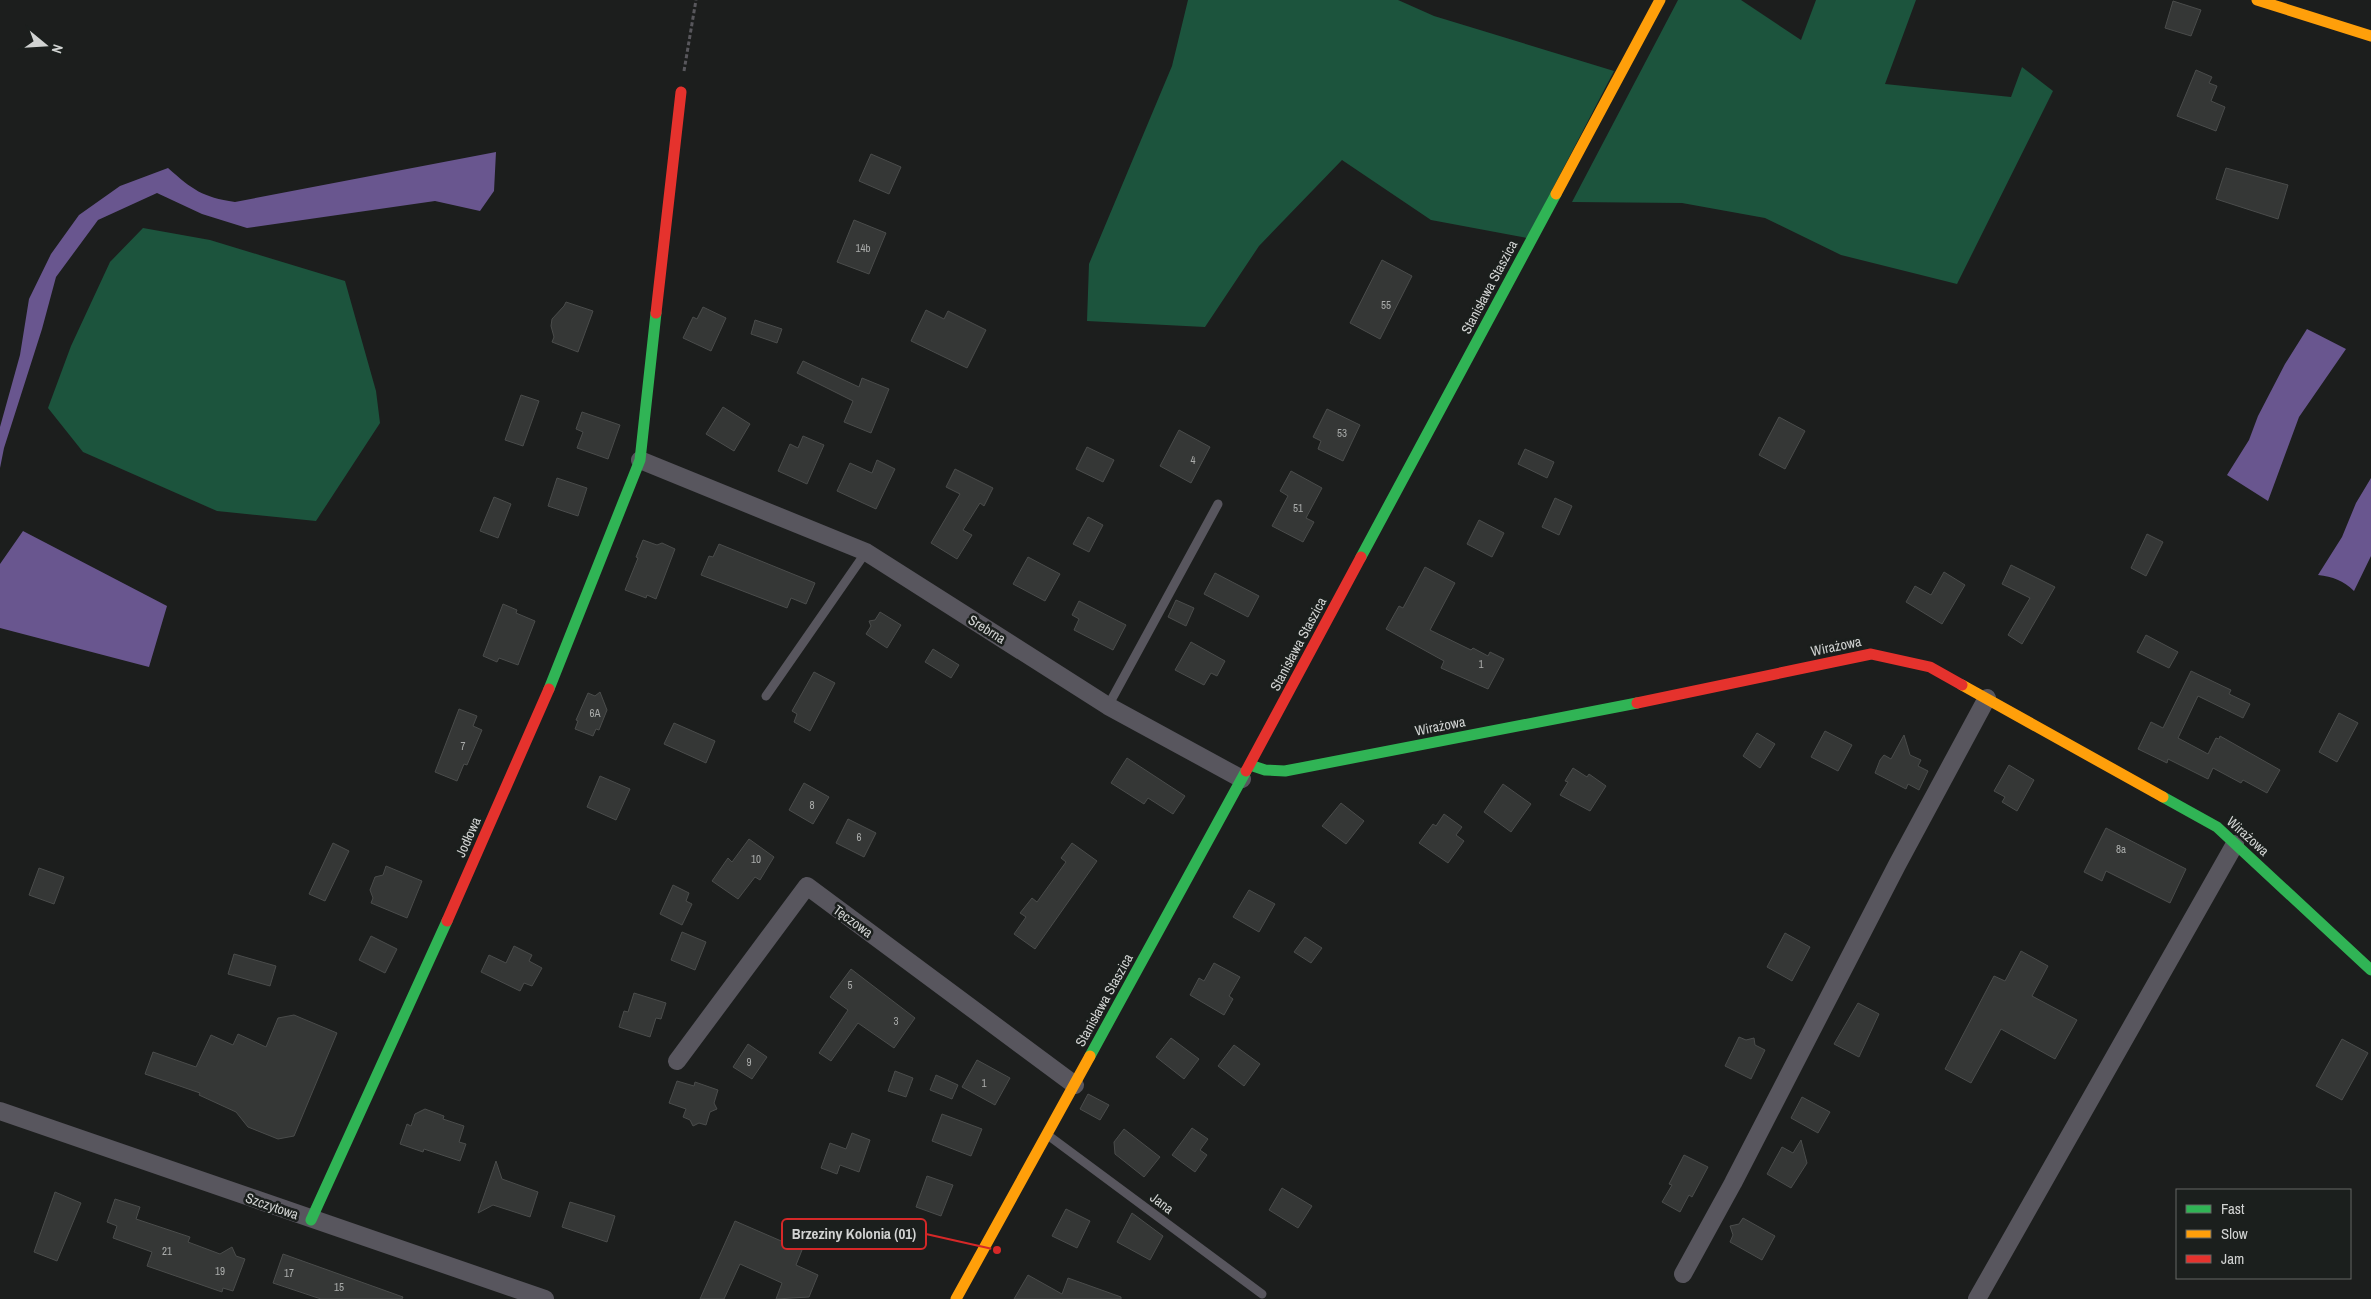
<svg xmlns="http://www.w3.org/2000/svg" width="2371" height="1299" viewBox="0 0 2371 1299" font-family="'Archivo Narrow',sans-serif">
<rect width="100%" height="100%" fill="#1c1e1d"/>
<path fill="#1c543d" d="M1188 0H1398L1434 16 1614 71 1527 238 1431 220 1342 160 1259 246 1205 327 1087 321 1089 264 1172 66Z
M1678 0H1741L1801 40 1816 0H1916L1885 84 2011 97 2022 67 2053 91 1957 284 1841 255 1765 218 1682 203 1572 202Z
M143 228 210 240 345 281 376 391 380 423 316 521 217 511 83 452 48 408 71 346 110 262Z"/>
<path fill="#69568f" d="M496 152 494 191 480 211 435 201 247 228 202 214 157 193 98 220 56 277 42 329 4 448 0 468V427L20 355 29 299 51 254 79 215 120 186 168 168C193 190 202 197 235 202Z
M2307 329 2346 349 2299 417 2268 501 2227 475 2249 440 2258 416 2285 364Z
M2371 478V556L2354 591C2343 580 2333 577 2318 575L2342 537 2356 503Z
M23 531 167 606 149 667 0 628V564Z"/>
<path fill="#353736" stroke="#4a4c4b" d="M2173 1 2201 10 2191 36 2165 28Z
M2196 70 2212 77 2209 83 2217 86 2211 101 2225 107 2216 131 2177 116Z
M871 154 901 167 889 194 859 181Z
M2226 168 2288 185 2278 219 2216 199Z
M854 220 886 233 869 274 837 262Z
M1382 260 1412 276 1380 339 1350 323Z
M566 302 593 311 578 352 552 342 554 337 551 326 552 319 564 306Z
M703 307 726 318 711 351 683 338 693 317 697 319Z
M926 310 944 319 948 311 986 330 967 368 911 341Z
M755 320 782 329 777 343 751 334Z
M803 361 859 387 862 378 889 389 871 433 844 422 853 401 797 373Z
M521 395 539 401 523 446 505 440Z
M723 407 750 424 734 451 706 434Z
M1327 409 1360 425 1343 461 1318 449 1321 441 1313 437Z
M582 412 620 425 608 459 577 448 583 432 576 429Z
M1779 417 1805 431 1785 469 1759 455Z
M1179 430 1210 447 1191 483 1160 466Z
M803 436 824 445 807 484 778 471 790 444 798 448Z
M1087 447 1114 460 1103 482 1076 469Z
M1525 449 1554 462 1547 478 1518 464Z
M877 460 895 469 876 509 837 491 850 463 872 473Z
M955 469 993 488 984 506 980 503 963 530 972 535 957 559 931 543 960 494 946 487Z
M1291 471 1322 488 1306 518 1314 522 1303 542 1272 526 1288 496 1280 491Z
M557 478 587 488 578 516 548 506Z
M494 497 511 504 498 538 480 531Z
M1555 498 1572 506 1559 535 1542 527Z
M1088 517 1103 525 1089 552 1073 544Z
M1479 520 1504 533 1492 557 1467 544Z
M2147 534 2163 542 2146 576 2131 568Z
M643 540 657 545 662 543 675 549 656 599 647 595 646 598 625 590 638 558 636 557Z
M719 544 815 583 806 604 791 598 787 608 701 575 709 556 713 557Z
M1028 557 1060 574 1045 601 1013 584Z
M2011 565 2055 587 2022 644 2008 635 2030 598 2002 584Z
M1425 567 1455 583 1430 630 1471 650 1473 648 1488 656 1490 652 1504 659 1488 689 1441 668 1444 661 1386 629 1399 606 1403 608Z
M1944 572 1965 585 1942 624 1906 602 1915 586 1931 595Z
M1215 573 1259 596 1248 617 1204 594Z
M1176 600 1194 608 1186 626 1168 617Z
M1079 601 1126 625 1113 650 1074 630 1079 619 1072 615Z
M503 604 517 610 516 613 535 621 518 665 499 658 497 662 483 656Z
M880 612 901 625 887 648 866 634 871 626 869 621 875 620Z
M2146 635 2178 652 2169 668 2137 652Z
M1191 642 1225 661 1217 676 1211 673 1204 685 1175 670Z
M933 649 959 665 951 678 925 662Z
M2191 671 2231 690 2229 694 2250 704 2243 718 2198 696 2178 738 2208 754 2216 738 2219 739 2220 736 2280 770 2267 793 2243 780 2241 783 2213 768 2208 779 2168 759 2167 763 2138 749 2151 722 2163 728Z
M814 672 835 683 810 731 794 722 797 714 792 711Z
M600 692 607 710 599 730 596 729 593 736 575 729 578 721 576 720 588 693 595 696Z
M459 709 477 716 473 726 482 730 467 765 464 764 457 781 435 772Z
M2339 713 2358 723 2337 762 2319 752Z
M674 723 715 741 706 763 664 744Z
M1825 731 1852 745 1838 771 1811 757Z
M1757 733 1775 744 1760 768 1743 756Z
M1904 735 1910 755 1921 760 1918 766 1928 771 1919 790 1908 784 1906 789 1875 773 1880 760 1884 755 1891 759Z
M1127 758 1185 796 1173 814 1148 798 1144 804 1111 783Z
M2009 765 2034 780 2017 811 2002 802 2005 797 1994 791Z
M1573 768 1587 777 1589 774 1606 786 1590 811 1560 795 1568 782 1565 781Z
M600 776 630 789 616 820 587 807Z
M804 783 829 797 813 824 789 810Z
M1503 784 1531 804 1511 832 1484 812Z
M1341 803 1364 821 1346 844 1322 826Z
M1444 814 1462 827 1456 835 1464 841 1448 863 1419 843 1433 824 1436 826Z
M848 819 876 833 864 857 836 843Z
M2106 828 2186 869 2170 903 2106 871 2102 881 2084 872Z
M749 839 774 857 760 880 755 877 738 899 712 881 728 858 732 862Z
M333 843 349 851 325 901 309 894Z
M1072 843 1097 861 1035 949 1014 934 1026 917 1020 913 1032 898 1037 902 1066 862 1061 858Z
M386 866 422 881 407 918 371 903 373 898 370 890 375 877 383 875Z
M39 868 64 877 54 904 29 895Z
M673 885 689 893 686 901 692 904 682 925 660 914Z
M1249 890 1275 904 1259 932 1233 917Z
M682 932 706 942 695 970 671 960Z
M1785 933 1810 947 1792 981 1767 967Z
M371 936 397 949 385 973 359 960Z
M1305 937 1322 948 1311 963 1294 952Z
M514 946 532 955 529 961 542 968 532 986 524 983 520 991 481 972 489 955 506 963Z
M2021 951 2048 966 2032 996 2077 1020 2055 1059 2001 1029 1971 1083 1945 1069 1994 976 2005 981Z
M234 954 276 966 270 986 228 974Z
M1214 963 1240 977 1229 996 1233 999 1224 1015 1190 995 1199 978 1204 981Z
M851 969 915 1018 894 1048 858 1023 831 1061 819 1053 848 1010 830 997Z
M634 993 666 1003 661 1019 656 1018 650 1037 619 1027 624 1011 628 1012Z
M1858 1003 1879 1014 1859 1057 1834 1044Z
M294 1015 337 1033 294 1136 278 1139 248 1127 236 1112 199 1095 200 1093 145 1074 153 1052 196 1067 211 1035 233 1045 238 1034 266 1047 278 1018Z
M1739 1037 1746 1040 1754 1038 1755 1045 1765 1050 1751 1079 1725 1066Z
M1171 1038 1199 1059 1184 1079 1156 1057Z
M2342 1039 2368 1053 2342 1100 2316 1086Z
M748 1044 767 1057 752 1079 733 1067Z
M1234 1045 1260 1064 1244 1086 1218 1066Z
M977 1060 1010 1078 995 1105 962 1087Z
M895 1071 913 1078 906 1097 888 1091Z
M936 1075 958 1085 952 1099 930 1090Z
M677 1081 694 1086 695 1082 718 1090 714 1103 717 1109 710 1112 706 1125 699 1123 693 1126 690 1120 683 1117 686 1109 669 1103Z
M1088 1094 1109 1105 1100 1120 1080 1109Z
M1802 1097 1830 1112 1818 1133 1791 1118Z
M425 1109 444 1116 443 1119 464 1126 459 1142 466 1144 460 1161 424 1149 423 1152 400 1144 407 1124 411 1126 415 1114Z
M942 1114 982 1129 971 1156 932 1141Z
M1192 1128 1208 1139 1200 1150 1207 1155 1195 1172 1172 1155Z
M1124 1129 1160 1157 1144 1177 1115 1154 1114 1142Z
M852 1133 870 1140 859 1172 840 1165 837 1174 821 1168 830 1143 846 1149Z
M1801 1140 1807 1163 1791 1188 1767 1174 1782 1147 1793 1153Z
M1684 1155 1708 1167 1692 1197 1689 1195 1680 1212 1662 1202 1672 1185 1669 1184Z
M496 1161 502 1179 538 1192 530 1217 493 1205 478 1213Z
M927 1176 953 1185 941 1216 916 1207Z
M1282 1188 1312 1206 1298 1228 1269 1210Z
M55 1192 81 1203 57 1261 34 1252Z
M115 1199 140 1207 136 1219 190 1237 188 1242 220 1254 232 1247 236 1256 245 1259 233 1291 223 1288 222 1292 147 1266 152 1252 113 1238 117 1226 107 1222Z
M570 1202 615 1216 607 1242 562 1227Z
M1066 1209 1090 1221 1077 1248 1052 1236Z
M1132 1213 1163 1236 1150 1260 1117 1242Z
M1743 1218 1775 1236 1762 1260 1730 1242 1733 1235 1730 1226 1739 1224Z
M735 1221 802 1250 796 1265 818 1275 809 1297 776 1299 782 1283 740 1264 724 1299H700Z
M283 1254 403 1297 402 1299H321L273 1283Z
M1028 1275 1062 1294 1068 1278 1121 1297V1299H1014Z"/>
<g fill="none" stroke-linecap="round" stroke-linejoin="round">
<path stroke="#58575c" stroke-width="3" stroke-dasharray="4 2.5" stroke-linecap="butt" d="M684 71 696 0"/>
<path stroke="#58565e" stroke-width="9" d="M766 696 866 552
M1108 706 1218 504
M1049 1136 1262 1294"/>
<path stroke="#58565e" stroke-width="18" d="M640 460 866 552 1108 706 1242 779
M677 1061 807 886 1075 1085
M0 1111 545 1299
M1683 1274 1733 1183 1897 865 1987 698
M1977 1299 2235 844"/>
<path stroke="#30b455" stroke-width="11" d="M1361 557 1556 194
M549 689 640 460 656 313
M1250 765 1265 770 1285 771 1637 703
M2163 797 2217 827 2371 970
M1090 1056 1246 771
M311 1220 447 921"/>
<path stroke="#ff9f0a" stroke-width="11" d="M2257 0 2371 36
M1556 194 1660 0
M1962 685 2163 797
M956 1299 1090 1056"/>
<path stroke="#e5322d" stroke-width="11" d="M656 313 681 92
M1637 703 1871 654 1930 667 1962 685
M1246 771 1361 557
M447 921 549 689"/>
</g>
<g text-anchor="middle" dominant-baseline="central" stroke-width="5" stroke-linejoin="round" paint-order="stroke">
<g font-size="11" fill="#aaacab">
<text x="863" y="248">14b</text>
<text x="1386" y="305">55</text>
<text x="1342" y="433">53</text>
<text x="1193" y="460">4</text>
<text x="1298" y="508">51</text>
<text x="1481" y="664">1</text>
<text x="595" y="713">6A</text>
<text x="463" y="746">7</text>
<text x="812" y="805">8</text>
<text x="859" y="837">6</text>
<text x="2121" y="849">8a</text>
<text x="756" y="859">10</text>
<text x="850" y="985">5</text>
<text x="896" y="1021">3</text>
<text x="749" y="1062">9</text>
<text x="984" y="1083">1</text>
<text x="167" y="1251">21</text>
<text x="220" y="1271">19</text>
<text x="289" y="1273">17</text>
<text x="339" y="1287">15</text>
</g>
<g font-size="14" fill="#d1d3d2" stroke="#1b1f1d">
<text transform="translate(1489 287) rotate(-62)">Stanisława Staszica</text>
<text transform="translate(987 629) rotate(32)">Srebrna</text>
<text transform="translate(1298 644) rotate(-62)">Stanisława Staszica</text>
<text transform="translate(1836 646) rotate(-12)">Wirażowa</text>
<text transform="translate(1440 726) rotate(-11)">Wirażowa</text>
<text transform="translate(2248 836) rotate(42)">Wirażowa</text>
<text transform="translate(468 837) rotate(-66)">Jodłowa</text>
<text transform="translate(853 921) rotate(36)">Tęczowa</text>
<text transform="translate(1104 1000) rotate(-61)">Stanisława Staszica</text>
<text transform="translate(1162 1203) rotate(37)">Jana</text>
<text transform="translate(272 1206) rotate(19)">Szczytowa</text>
</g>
</g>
<path fill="none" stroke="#d62828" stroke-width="2" d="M997 1250L926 1234"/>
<circle fill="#d62828" stroke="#1b1f1d" stroke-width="2" cx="997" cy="1250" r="5"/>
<rect fill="#1b1f1d" stroke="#d62828" stroke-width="2" x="782" y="1219" width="144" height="30" rx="5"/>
<g font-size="15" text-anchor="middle" font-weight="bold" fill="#d1d3d2">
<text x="854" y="1239">Brzeziny Kolonia (01)</text>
</g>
<rect x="2176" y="1189" width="175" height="90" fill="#1b1f1d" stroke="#646765"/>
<rect x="2186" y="1205" width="25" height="8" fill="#30b455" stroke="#646765"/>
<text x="2221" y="1214" font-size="15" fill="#d1d3d2">Fast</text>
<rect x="2186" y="1230" width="25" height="8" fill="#ff9f0a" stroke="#646765"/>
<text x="2221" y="1239" font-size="15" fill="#d1d3d2">Slow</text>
<rect x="2186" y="1255" width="25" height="8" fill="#e5322d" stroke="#646765"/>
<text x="2221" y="1264" font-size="15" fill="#d1d3d2">Jam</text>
<g transform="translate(45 45) rotate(108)" stroke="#1b1f1d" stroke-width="4" paint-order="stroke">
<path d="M0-4L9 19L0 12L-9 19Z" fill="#d1d3d2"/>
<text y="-8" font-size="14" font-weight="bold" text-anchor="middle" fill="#d1d3d2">N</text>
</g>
</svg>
